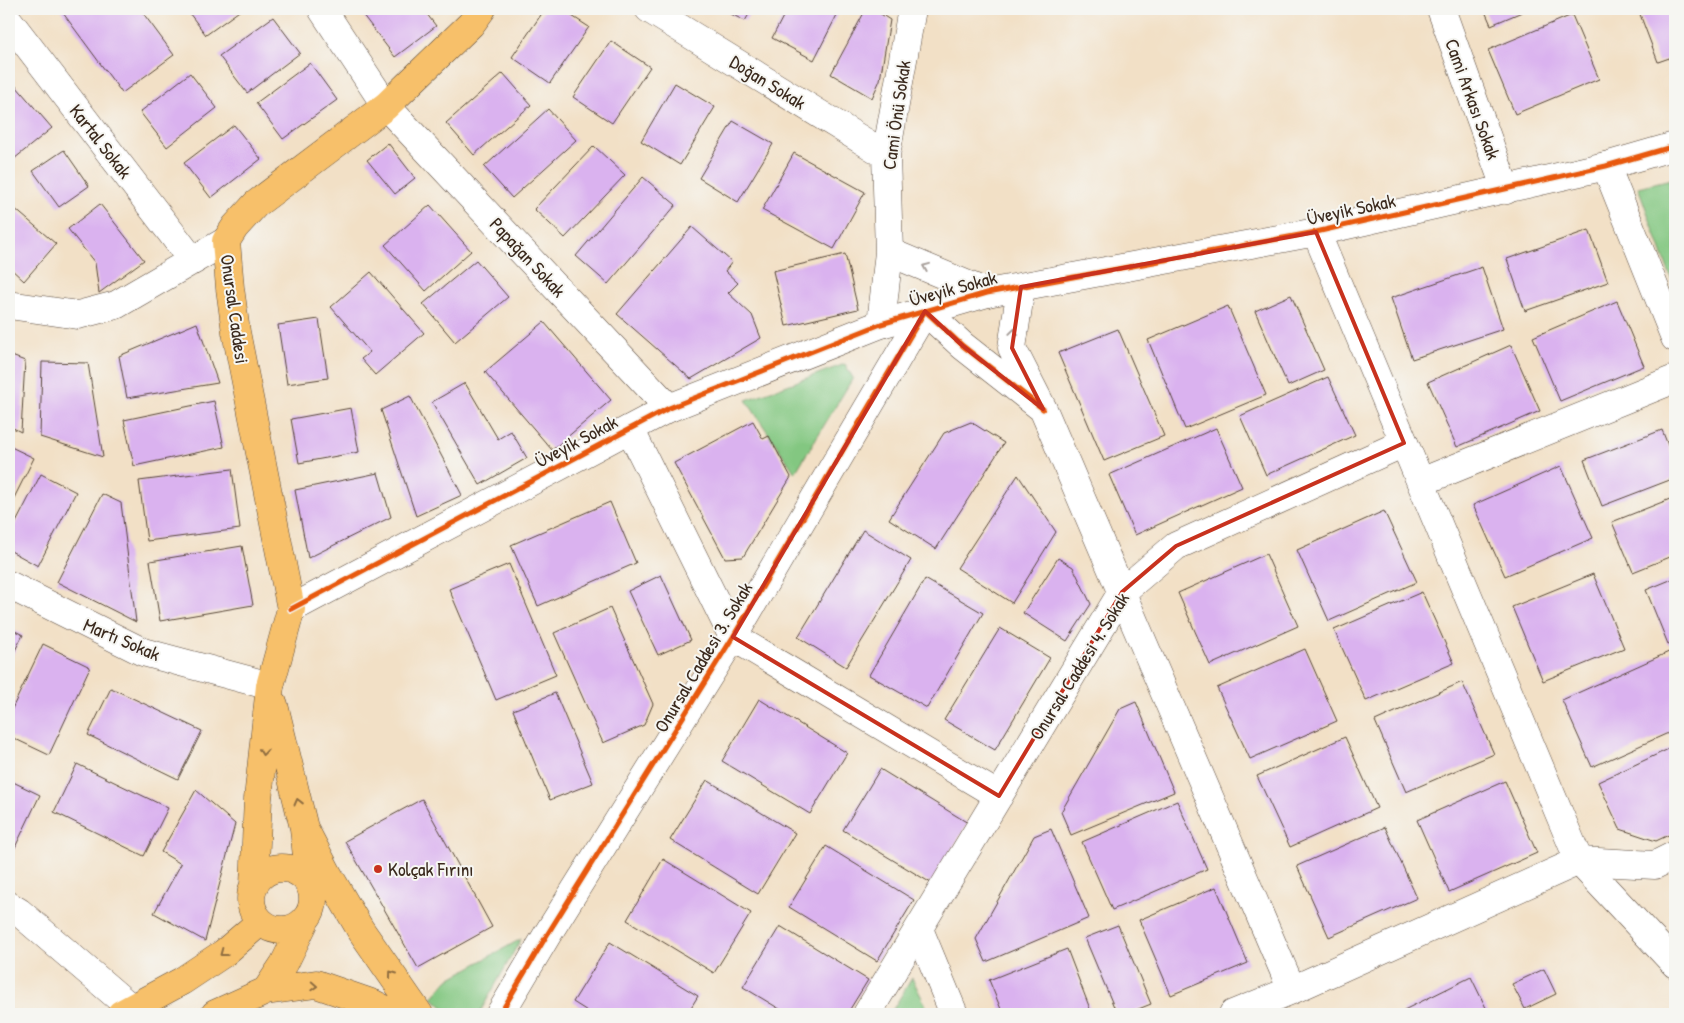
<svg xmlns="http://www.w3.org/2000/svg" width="1684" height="1023" viewBox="0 0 1684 1023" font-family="'Patrick Hand',sans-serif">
<rect width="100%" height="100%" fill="#f6f6f2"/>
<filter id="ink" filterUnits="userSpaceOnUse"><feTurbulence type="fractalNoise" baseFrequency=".02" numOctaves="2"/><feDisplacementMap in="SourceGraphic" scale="10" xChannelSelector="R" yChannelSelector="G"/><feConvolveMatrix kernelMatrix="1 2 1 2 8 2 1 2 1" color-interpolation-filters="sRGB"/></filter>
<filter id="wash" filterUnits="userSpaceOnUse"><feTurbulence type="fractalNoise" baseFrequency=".0096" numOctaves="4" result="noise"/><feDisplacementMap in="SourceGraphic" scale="20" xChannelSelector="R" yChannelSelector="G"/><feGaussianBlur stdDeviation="1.12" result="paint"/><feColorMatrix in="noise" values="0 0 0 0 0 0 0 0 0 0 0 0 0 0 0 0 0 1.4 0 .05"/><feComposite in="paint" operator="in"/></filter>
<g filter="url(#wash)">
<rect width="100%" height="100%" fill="#f2e0c6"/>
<path fill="#83c781" stroke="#5f7850" d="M1675 178V289L1638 187Z
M845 364 853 378 795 473 746 400Z
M521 939 479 1014H452L432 998 447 980Z
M912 978 930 1014H890Z"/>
<g id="blocks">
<path fill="#dab2ef" d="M60 9H140L174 55 122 93Z
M186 9H242L206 35Z
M370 9H423L436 26 395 57 362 14Z
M545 9H561L589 27 550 83 512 57Z
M721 9H752L745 21Z
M787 9H840L814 60 772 38Z
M866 9H873L890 20 880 80 872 98 831 74Z
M1484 9H1529L1491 25Z
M1638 9H1675V56L1658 62Z
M1572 15 1599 79 1515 114 1488 50Z
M273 17 300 53 247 93 219 56Z
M611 41 650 67 612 123 573 97Z
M310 63 337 100 283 139 256 103Z
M190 73 217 108 167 147 140 112Z
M503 73 531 105 474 155 446 123Z
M675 83 715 107 680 165 641 141Z
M16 86 52 128 14 159 9 153V92Z
M548 109 576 140 512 198 484 167Z
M733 121 773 144 738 202 699 178Z
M234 125 261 159 211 198 184 163Z
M388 143 415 178 395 194 367 160Z
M594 146 625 175 565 238 534 209Z
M64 150 89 186 59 207 33 171Z
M794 153 865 192 834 249 762 210Z
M643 177 676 205 608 284 576 256Z
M100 204 144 260 99 293 95 263 68 229Z
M430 205 471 251 426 291 385 245Z
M14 208 56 244 24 281 9 267V214Z
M692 227 732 262 725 271 738 283 728 293 752 315 761 338 691 379 617 314Z
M1589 230 1608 282 1525 311 1507 259Z
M845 254 858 309 786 326 773 271Z
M476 260 508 297 455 342 423 304Z
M1482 267 1503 329 1412 359 1391 298Z
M371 272 424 333 375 375 361 359 370 352 331 307Z
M1291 295 1324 370 1288 386 1255 311Z
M1617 301 1644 366 1560 401 1533 337Z
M1228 306 1266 395 1185 429 1148 340Z
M319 319 328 378 287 384 278 325Z
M544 322 611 400 552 450 485 372Z
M197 323 218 383 127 398 119 356Z
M1118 329 1164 436 1104 461 1058 353Z
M1511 345 1540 411 1457 447 1428 382Z
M9 355 25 361 21 432 9 426Z
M42 362 88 363 103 457 40 437Z
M1328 377 1355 435 1266 475 1240 416Z
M465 383 498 439 511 431 527 458 480 485 432 402Z
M410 396 462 495 416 516 381 410Z
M214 401 224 447 134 466 124 420Z
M351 408 359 452 299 463 291 419Z
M753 421 763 439 769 436 791 477 743 557 725 558 674 463Z
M971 422 1004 443 936 549 889 519 944 433Z
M1216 428 1242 487 1135 535 1109 475Z
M1662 430 1675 463V478L1602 506 1584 460Z
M9 446 34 458 9 508Z
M1561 466 1593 538 1505 576 1473 505Z
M232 469 240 529 147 541 139 481Z
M378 473 391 517 308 558 295 490Z
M41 474 76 492 38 566 9 550V536Z
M1018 475 1056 532 1012 603 957 568Z
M102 494 121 503 136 622 57 582Z
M1675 497V555L1633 572 1612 522Z
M610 502 636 563 538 606 511 545Z
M1384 511 1417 582 1329 621 1297 550Z
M863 530 911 560 846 667 798 637Z
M242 546 253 605 160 621 150 561Z
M1266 554 1298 626 1210 665 1178 593Z
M1058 558 1073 567 1091 604 1067 641 1023 613Z
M509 564 556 675 496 700 449 589Z
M1593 574 1624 648 1543 681 1512 607Z
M661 575 691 640 658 655 628 591Z
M1675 578V641L1668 644 1646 590Z
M925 579 983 613 927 708 869 675Z
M1422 592 1454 663 1366 701 1334 630Z
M610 608 653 704 644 725 603 743 554 633Z
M9 628 23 635 9 662Z
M1000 628 1050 658 995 750 944 720Z
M43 644 90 667 49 755 9 736V715Z
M1305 649 1337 721 1250 759 1217 688Z
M1671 651 1675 660V730L1592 767 1562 700Z
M1462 682 1494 754 1406 792 1375 721Z
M111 688 202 731 178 779 88 735Z
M555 693 593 783 550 800 513 710Z
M759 699 847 753 810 814 722 761Z
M1136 702 1174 792 1071 835 1061 812 1120 709Z
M1345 737 1377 808 1290 847 1257 776Z
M1675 746V832L1656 841 1620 829 1598 782Z
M77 764 168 808 144 856 54 812Z
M880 769 968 823 931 883 843 830Z
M9 780 40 795 9 860Z
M707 780 795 833 758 894 670 840Z
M1505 781 1537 853 1449 892 1417 820Z
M196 790 235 824 205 941 154 913 181 864 161 852Z
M422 799 492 927 418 968 345 841Z
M1177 801 1207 869 1112 910 1082 842Z
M1385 827 1417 898 1329 937 1297 866Z
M1051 829 1089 918 986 962 976 939 1034 836Z
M826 846 914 900 877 961 789 907Z
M663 859 751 913 714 973 627 920Z
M1216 887 1248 963 1171 995 1139 920Z
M1118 925 1151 1004 1126 1014H1117L1085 938Z
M780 926 868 980 847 1014H788L743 987Z
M610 942 698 996 687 1014H592L573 1002Z
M1067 949 1092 1014H1003L989 980Z
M1544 969 1556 994 1525 1009 1512 984Z
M1471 977 1489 1014H1404L1402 1011Z"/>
</g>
</g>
<g filter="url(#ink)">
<use href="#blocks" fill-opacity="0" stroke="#564537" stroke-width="1"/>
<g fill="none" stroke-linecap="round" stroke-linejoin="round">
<defs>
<path id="minor" d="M322 9 386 106 669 408
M649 9 886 155
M1441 9 1506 190
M9 21 193 261
M1606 166 1675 338
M889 252 987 293
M1021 287 1012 348 1043 409 1292 990
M9 305 78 315 116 305 226 241
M881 324 889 252 886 155 912 9
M630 429 733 637 999 796
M1421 482 1675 379
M9 585 143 652 270 686
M9 906 19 912 131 1008
M919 929 954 1014
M500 1014 547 935 733 637 925 311 963 346 1043 409
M867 1014 1122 592 1176 546 1404 443
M1233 1014 1292 990 1579 861 1655 865 1675 855"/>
<path id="tertiary" d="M1316 232 1579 861 1675 964
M291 609 669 408 881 324 987 293 1316 232 1606 166 1675 146"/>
<path id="primary" d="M274 705 304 828 310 885
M304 828 328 874 360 929 419 1014
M251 899a31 31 0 1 1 62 0a31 31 0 1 1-62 0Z
M254 885 258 799 270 686 291 609 236 332 230 288 226 241 235 227 256 204 386 106 471 24 482 9
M266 991 316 984 374 1004 394 1014
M121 1014 182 981 224 953 260 922
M215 1014 266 991 284 964 305 921"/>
</defs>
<use href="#minor" stroke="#564537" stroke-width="29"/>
<use href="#tertiary" stroke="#564537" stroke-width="29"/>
<use href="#primary" stroke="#564537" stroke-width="29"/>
<use href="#minor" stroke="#fff" stroke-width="28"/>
<use href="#tertiary" stroke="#fff" stroke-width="28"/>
<use href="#primary" stroke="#f7c06b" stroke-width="28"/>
<defs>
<path id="cycleway" d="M291 609 669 408 881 324 987 293 1316 232 1606 166 1675 146
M500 1014 547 935 733 637 925 311 963 346 1043 409"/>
</defs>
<use href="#cycleway" stroke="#f6f6f2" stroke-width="8"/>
<use href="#cycleway" stroke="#e8590c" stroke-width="5"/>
</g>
<defs><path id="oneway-chevron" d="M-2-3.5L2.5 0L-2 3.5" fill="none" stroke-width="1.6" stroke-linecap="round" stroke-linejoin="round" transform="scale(1.25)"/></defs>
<g stroke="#a79f9a">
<use href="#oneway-chevron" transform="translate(926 267) rotate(-158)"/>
<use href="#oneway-chevron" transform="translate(1014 332) rotate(-82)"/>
</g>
<g stroke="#906e41">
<use href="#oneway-chevron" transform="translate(263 752) rotate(96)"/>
<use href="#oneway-chevron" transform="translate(298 802) rotate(-104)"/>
<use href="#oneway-chevron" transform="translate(223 953) rotate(143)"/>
<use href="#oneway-chevron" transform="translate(392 974) rotate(-126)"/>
<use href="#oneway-chevron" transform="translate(314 986) rotate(3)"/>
</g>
</g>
<path fill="none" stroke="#c8321e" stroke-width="4" stroke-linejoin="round" d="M1316 232 1404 443 1176 546 1122 592 999 796 733 637 925 311 963 346 1043 409 1012 348 1021 287Z"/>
<circle fill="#c8321e" stroke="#f6f6f2" stroke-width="2" cx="378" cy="869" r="5"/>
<g text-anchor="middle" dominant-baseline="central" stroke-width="4" stroke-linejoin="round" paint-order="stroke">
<g font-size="19" fill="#3b2a1e" stroke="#f6f6f2">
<text transform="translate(768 82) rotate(32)">Doğan Sokak</text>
<text transform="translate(1473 99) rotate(70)">Cami Arkası Sokak</text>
<text transform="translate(896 115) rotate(-82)">Cami Önü Sokak</text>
<text transform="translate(101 141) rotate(52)">Kartal Sokak</text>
<text transform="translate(1351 209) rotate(-12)">Üveyik Sokak</text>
<text transform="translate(528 257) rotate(47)">Papağan Sokak</text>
<text transform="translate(953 288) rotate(-15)">Üveyik Sokak</text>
<text transform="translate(235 309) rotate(82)">Onursal Caddesi</text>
<text transform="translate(576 441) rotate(-28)">Üveyik Sokak</text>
<text transform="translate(122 639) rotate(23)">Martı Sokak</text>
<text transform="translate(703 657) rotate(-59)">Onursal Caddesi 3. Sokak</text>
<text transform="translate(1079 666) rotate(-58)">Onursal Caddesi 4. Sokak</text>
</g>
<g font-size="19" fill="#3b2a1e" stroke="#f6f6f2" text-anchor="start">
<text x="388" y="869">Kolçak Fırını</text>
</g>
</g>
<rect width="1684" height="1023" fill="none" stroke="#f6f6f2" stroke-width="30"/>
</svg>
